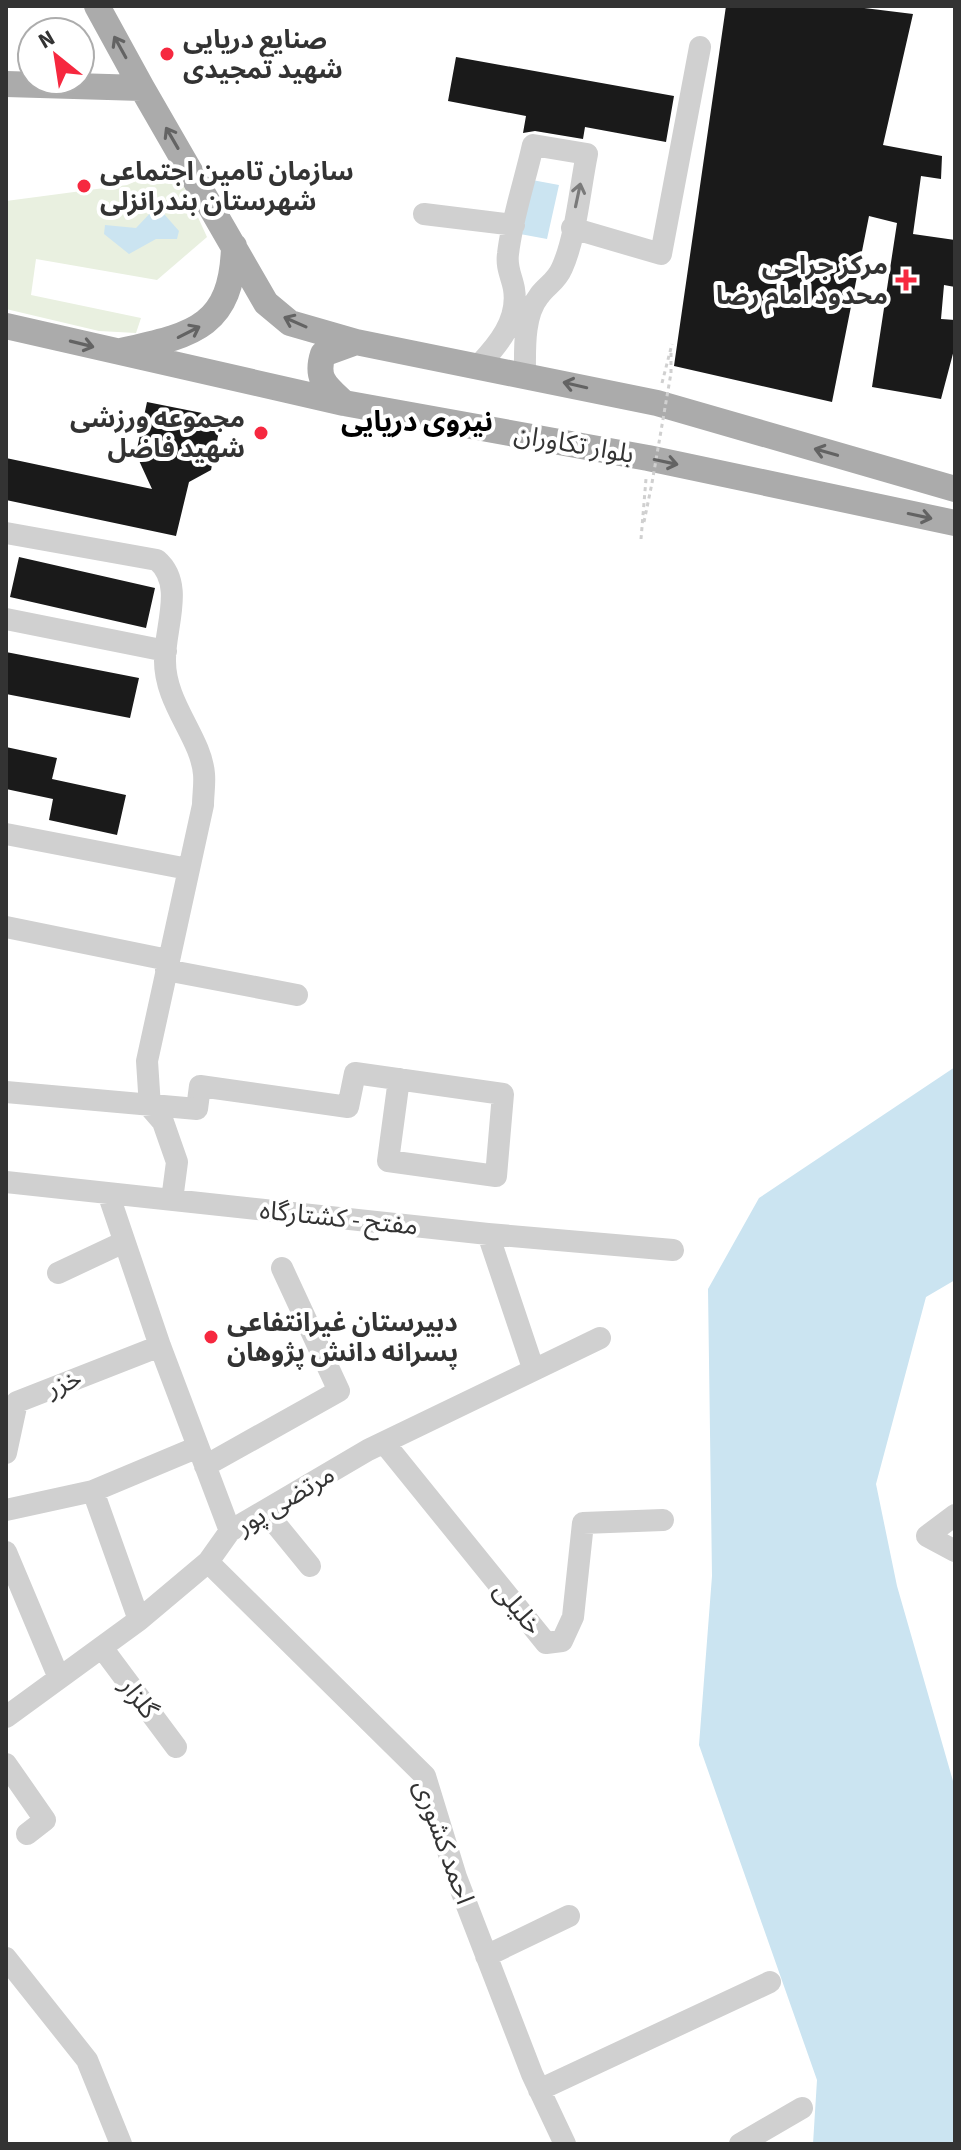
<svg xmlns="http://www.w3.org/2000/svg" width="961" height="2150" viewBox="0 0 961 2150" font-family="'Source Sans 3','Noto Sans Arabic',sans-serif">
<rect width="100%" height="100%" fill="#fff"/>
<path fill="#e9f0e0" d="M174 165 207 237 157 280 36 259 31 295 141 318 136 333 99 331 6 309V201L127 185Z"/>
<path fill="#cbe4f1" d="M532 180 559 185 547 239 520 234Z
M157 206 179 231 177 239H156L129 254 104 234 105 225 136 228Z
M955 1067V1280L926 1297 876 1484 897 1586 955 1788V2144H813L817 2080 699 1745 712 1576 708 1289 759 1198Z"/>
<path fill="#1a1a1a" d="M726 6H848L913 14 883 145 942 156 941 179 921 176 913 234 955 240V287L944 285 941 319 955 320V346L941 399 872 387 897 223 869 216 832 402 674 366Z
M456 57 674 96 666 142 585 127 583 139 535 131 523 133 526 116 448 101Z
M147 402 222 417 211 470 189 482 176 536 6 500V458L152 489 136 454Z
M19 557 155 588 146 628 10 597Z
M6 652 139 678 130 718 6 694Z
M6 747 57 758 52 779 126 795 117 835 49 820 53 799 6 789Z"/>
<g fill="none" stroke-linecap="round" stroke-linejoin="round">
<path stroke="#d0d0d0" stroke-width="3" stroke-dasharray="4 4" stroke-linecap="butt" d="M671 373V352
M662 383 672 344
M644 522 652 483
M641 539 646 479"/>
<path stroke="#d0d0d0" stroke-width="22" d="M424 214 514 225
M572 228 661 254 700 47
M479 365C498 345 519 320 514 289 512 277 506 268 508 254 512 218 525 181 533 145L587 154C580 188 576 237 562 268 556 282 547 285 539 296 523 316 525 350 525 374
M6 533 157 560C185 584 165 626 165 659 164 703 201 737 204 774 205 784 203 795 203 805L147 1061 150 1107 163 1122 177 1162 172 1200
M6 619 166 651
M6 834 188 869
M6 927 168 960
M166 970 297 995
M6 1092 197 1109 200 1086 348 1107 355 1073 503 1094 496 1176 388 1161 399 1079
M6 1182 488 1234 673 1250
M108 1193 160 1346 230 1531
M488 1234 533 1368
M58 1273 124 1242
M385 1444 546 1643 562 1641 573 1617 583 1523 663 1520
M6 1453 17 1402 160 1346
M205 1466 339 1391 282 1268
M93 1491 139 1620
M6 1510 93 1491 198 1447
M265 1511 310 1566
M955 1515 927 1536 955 1551
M6 1552 59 1678
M208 1562 425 1776 456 1877 532 2074 565 2144
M103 1649 176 1747
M6 1717 139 1620 208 1562 230 1531 368 1450 600 1338
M6 1764 45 1820 27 1834
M486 1956 569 1916
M6 1958 87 2060 121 2144
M539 2090 770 1982
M740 2144 802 2108"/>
<path stroke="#ababab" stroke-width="26" d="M97 6 142 88
M6 84 142 88 266 303 290 323 356 342 657 403 955 489
M6 326 344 403 648 458 955 523
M121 351C191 335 232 329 234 246
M344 403C326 386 315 379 323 354L356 342"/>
<path stroke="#d0d0d0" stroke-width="3" stroke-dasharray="4 4" stroke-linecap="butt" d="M652 483 671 373"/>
</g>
<defs><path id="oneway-shaft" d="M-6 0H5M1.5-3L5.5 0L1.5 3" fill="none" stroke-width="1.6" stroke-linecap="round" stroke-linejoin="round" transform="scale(2)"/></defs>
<g stroke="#636363">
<use href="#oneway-shaft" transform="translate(120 47) rotate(-119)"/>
<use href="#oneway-shaft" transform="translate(172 138) rotate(-120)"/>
<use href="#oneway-shaft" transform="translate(295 322) rotate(-156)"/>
<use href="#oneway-shaft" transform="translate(189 332) rotate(-27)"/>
<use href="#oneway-shaft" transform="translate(82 344) rotate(14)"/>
<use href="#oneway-shaft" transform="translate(575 385) rotate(-167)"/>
<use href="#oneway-shaft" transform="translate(826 452) rotate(-164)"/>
<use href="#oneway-shaft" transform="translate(666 462) rotate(12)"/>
<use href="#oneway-shaft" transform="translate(920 516) rotate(12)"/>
</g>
<use stroke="#7a7a7a" href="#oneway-shaft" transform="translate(578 195) rotate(-78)"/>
<g fill="#f6283f" stroke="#fff" stroke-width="3">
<circle cx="167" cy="54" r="8"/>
<circle cx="84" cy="186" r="8"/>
<path d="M902 268h8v8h8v8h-8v8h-8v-8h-8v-8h8z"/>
<circle cx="261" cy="433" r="8"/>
<circle cx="211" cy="1337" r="8"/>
</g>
<g text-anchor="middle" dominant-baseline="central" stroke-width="8" stroke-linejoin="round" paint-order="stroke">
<g font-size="26" font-weight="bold" fill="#333" stroke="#fff" text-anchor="start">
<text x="183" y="39">صنایع دریایی<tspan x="183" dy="30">شهید تمجیدی</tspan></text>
<text x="100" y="171">سازمان تامین اجتماعی<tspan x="100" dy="30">شهرستان بندرانزلی</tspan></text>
<text x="888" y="265" text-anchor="end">مرکز جراحی<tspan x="888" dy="30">محدود امام رضا</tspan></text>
<text x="245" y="418" text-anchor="end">مجموعه ورزشی<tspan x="245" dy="30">شهید فاضل</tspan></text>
<text x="227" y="1322">دبیرستان غیرانتفاعی<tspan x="227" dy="30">پسرانه دانش پژوهان</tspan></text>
</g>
<g font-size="26" fill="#333" stroke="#fff">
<text transform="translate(574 444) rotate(10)">بلوار تکاوران</text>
<text transform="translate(339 1218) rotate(6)">مفتح - کشتارگاه</text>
<text transform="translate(64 1383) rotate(-21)">خزر</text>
<text transform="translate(285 1500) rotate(-31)">مرتضی پور</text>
<text transform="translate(518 1608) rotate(51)">خلیلی</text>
<text transform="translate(139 1698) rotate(53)">گلزار</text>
<text transform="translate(444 1842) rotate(70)">احمد کشوری</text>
</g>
<g font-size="28" font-weight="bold" fill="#000" stroke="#fff">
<text x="417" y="422">نیروی دریایی</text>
</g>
</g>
<rect width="961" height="2150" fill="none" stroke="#333333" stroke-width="16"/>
<g transform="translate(56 56) rotate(330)"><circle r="38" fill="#ffffff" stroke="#adadad" stroke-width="2"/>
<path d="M0-6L14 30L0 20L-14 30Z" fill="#f6283f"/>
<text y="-12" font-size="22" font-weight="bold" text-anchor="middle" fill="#333333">N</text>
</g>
</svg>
